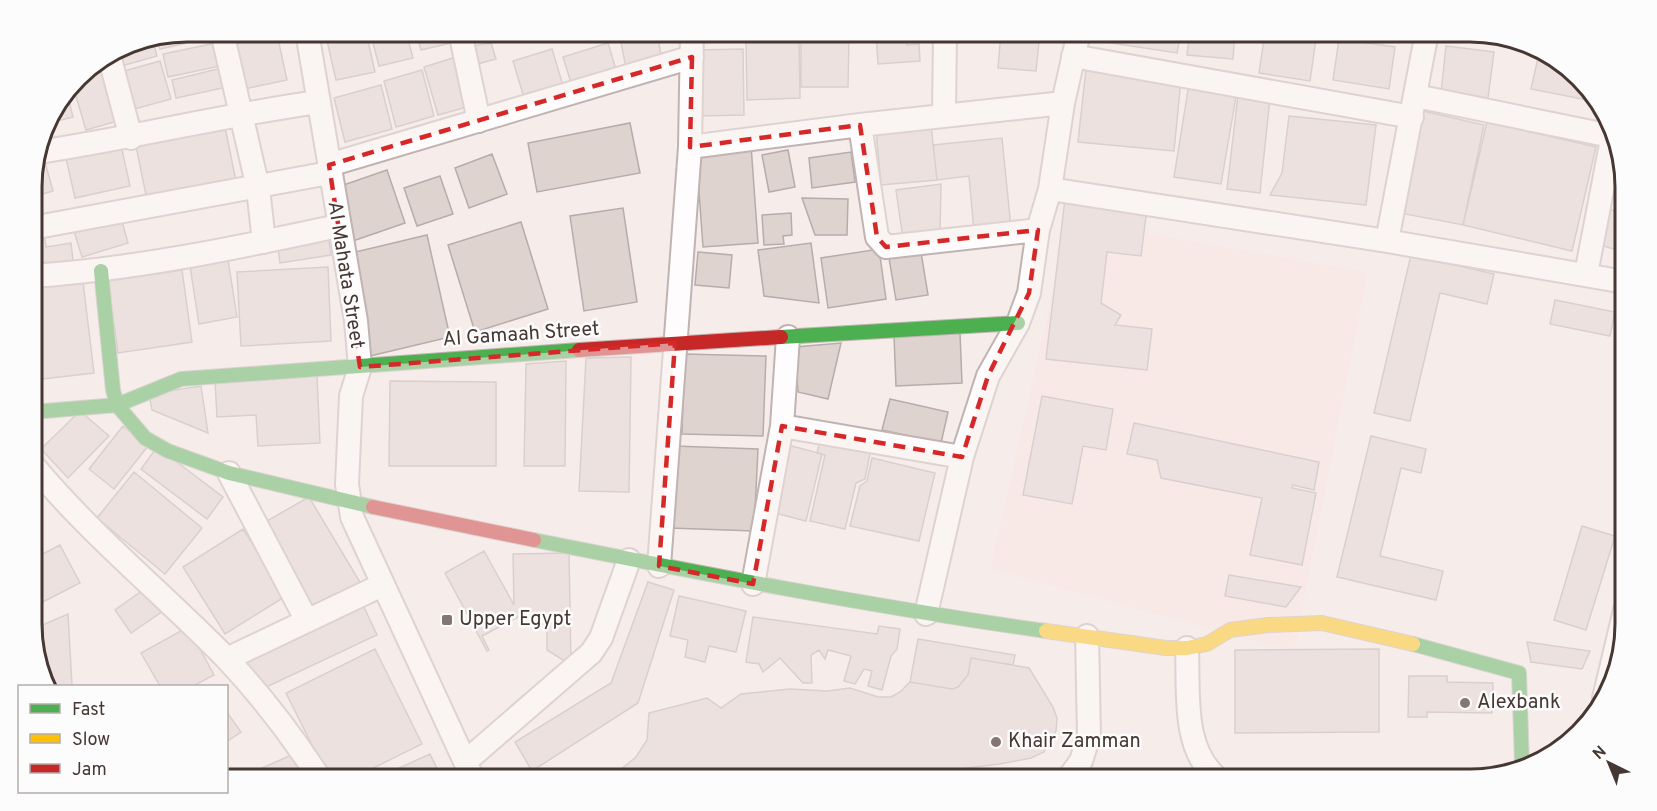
<svg xmlns="http://www.w3.org/2000/svg" width="1657" height="811" viewBox="0 0 1657 811" font-family="Overpass,sans-serif">
<rect width="100%" height="100%" fill="#f6edeb"/>
<path fill="#fae5e0" d="M1069 219 1368 272 1294 652 990 569Z"/>
<path fill="#dfd3d0" stroke="#b7acaa" stroke-width="1.5" d="M187 32H213L214 37 160 49 157 37Z
M226 32H271L228 40Z
M325 32H366L375 72 336 80Z
M370 32H406L413 58 379 66Z
M416 32H452L455 42 421 50Z
M462 32H494L496 37 463 44Z
M507 32H544L545 33 510 42Z
M566 32H611L613 39 569 42Z
M619 32H657L662 61 626 68Z
M876 32H906L907 45 919 44 920 61 878 64Z
M959 32H1001L1000 35Z
M1001 32H1040L1036 71 998 68Z
M1093 32H1181L1177 53 1092 40Z
M1190 32H1235L1233 59 1187 55Z
M1265 32H1317L1310 81 1259 73Z
M277 34 287 80 239 90 230 45Z
M801 35 849 36 848 87H801Z
M799 37 800 98 747 100 746 39Z
M152 38 157 56 118 67 114 52 128 43Z
M1339 39 1395 47 1389 89 1333 80Z
M216 43 220 66 168 77 163 54Z
M491 43 496 59 470 66 466 47Z
M608 43 617 73 572 86 563 57Z
M1446 46 1494 52 1488 98 1441 93Z
M552 49 564 89 525 101 513 61Z
M743 49 744 115 698 116 697 50Z
M1540 49 1593 93 1597 102 1531 89Z
M459 56 474 105 438 115 424 67Z
M1087 60 1182 69 1174 151 1078 142Z
M160 61 171 99 127 111 117 73Z
M222 68 227 87 176 98 172 80Z
M107 69 121 120 86 130 73 86 79 77Z
M422 70 434 116 396 127 384 81Z
M1189 84 1237 91 1221 184 1174 177Z
M381 85 392 129 345 142 334 98Z
M67 93 73 117 46 124 48 118Z
M1238 95 1270 98 1260 193 1227 189Z
M1423 111 1484 125 1463 225 1400 213Z
M1289 116 1376 125 1366 205 1270 195 1282 173Z
M1487 122 1596 147 1572 251 1463 225Z
M630 123 640 173 537 192 528 143Z
M931 125 937 180 881 185 876 130Z
M225 127 237 186 148 205 136 146Z
M1002 138 1011 228 974 232 969 176 937 180 933 145Z
M121 145 130 186 75 198 66 158Z
M751 145 758 243 703 247 696 150Z
M788 150 795 187 769 192 762 155Z
M851 152 855 182 812 188 809 158Z
M1618 152 1624 167V201L1609 196Z
M492 154 507 194 469 208 455 168Z
M43 155 53 191 32 197V177L37 156Z
M387 170 405 223 350 242 332 189Z
M440 176 453 214 417 226 404 188Z
M941 184 940 232 903 239 896 190Z
M802 198 848 199 847 235H815Z
M1065 199 1147 208 1141 256 1107 252 1101 303 1121 315 1115 325 1152 329 1147 370 1046 359Z
M623 208 637 302 584 311 570 216Z
M1608 209 1624 213V252L1600 245Z
M791 213 792 235 783 236 784 244 764 245 762 215Z
M120 214 128 243 82 257 73 228Z
M521 222 548 309 475 332 448 245Z
M44 233 46 247 71 243 74 269 32 273V234Z
M328 234 331 255 280 263 277 241Z
M427 235 450 337 370 356 347 254Z
M811 243 819 303 764 296 758 250Z
M920 246 928 295 896 300 888 252Z
M879 249 886 299 828 308 821 258Z
M698 252 732 255 729 288 695 285Z
M1411 255 1494 274 1487 304 1440 293 1410 421 1374 413Z
M228 260 237 317 199 324 190 266Z
M328 267 331 341 241 346 237 272Z
M182 270 192 342 118 353 108 281Z
M83 282 94 373 43 379 38 334 32 335V288Z
M1555 300 1615 312 1610 336 1550 324Z
M960 333 962 383 896 386 894 336Z
M841 343 828 399 798 392 795 347Z
M684 354 766 356 763 436 682 434Z
M631 357 629 492 579 491 586 358Z
M566 361 565 466H524L526 364Z
M317 376 320 443 258 446 256 415 217 417 215 381Z
M390 381 496 382V466H389Z
M201 386 208 433 152 410 149 394Z
M1042 396 1113 409 1106 450 1083 446 1072 504 1023 495Z
M890 399 948 412 941 443 882 430Z
M80 411 109 436 68 478 41 449Z
M1134 423 1319 462 1314 490 1293 485 1292 488 1316 493 1302 565 1250 555 1262 498 1161 478 1157 460 1127 454Z
M123 426 148 446 114 489 89 469Z
M1371 436 1426 449 1421 473 1401 468 1380 556 1443 571 1436 600 1337 577Z
M821 438 871 448 865 479 856 483 845 529 810 521 825 455 817 453Z
M788 445 822 454 806 521 771 512Z
M674 446 758 449 754 531 670 528Z
M157 447 223 497 207 519 141 469Z
M872 458 935 473 919 541 850 526 860 486 867 481Z
M134 472 202 528 165 574 97 518Z
M309 497 361 584 307 607 265 522Z
M1582 526 1615 536 1586 630 1554 620Z
M243 529 286 596 225 634 183 567Z
M60 545 80 583 33 607V559Z
M484 551 514 605 513 554 569 553 571 665 547 650V625L518 617 482 636 489 650 487 651 445 573Z
M1229 575 1301 587 1286 607 1225 596Z
M648 582 674 590 638 703 532 771 515 742 611 683Z
M146 588 163 611 131 633 115 610Z
M679 596 746 611 736 652 709 646 705 662 685 657 688 640 670 636Z
M362 603 377 635 260 690 245 658Z
M68 614 72 686H50L33 644V629Z
M753 617 877 634 879 626 900 629 897 649 891 656 882 690 868 686 872 671 864 669 855 684 844 681 851 656 828 650 825 659 819 650 811 655 812 683H803L780 658 763 672 759 664 746 662Z
M188 627 214 675 193 686H160L141 653Z
M918 639 1015 655 1013 665 971 658 968 675 958 687 952 689 910 682Z
M1527 642 1590 651 1582 669 1531 662Z
M375 649 422 744 351 779H329L286 693Z
M1379 649V732L1235 733V650Z
M971 658 1029 668 1053 707 1057 718 1056 731 1044 752 1031 758 1000 764 875 779H615L614 775 636 757 647 740 649 713 707 698 721 708 741 694 790 689 827 691 850 688 878 697H891L900 692 910 682 952 689 958 687 968 675Z
M1409 676H1447V682L1493 683 1492 713 1427 712V717H1408Z
M226 711 241 732 226 742Z
M294 754 305 779H239V778Z
M430 754 442 779H375Z"/>
<g fill="none" stroke-linecap="round" stroke-linejoin="round">
<defs>
<path id="street" d="M222 32 258 188 264 242
M307 32 356 321 360 367 351 396 347 484 352 517 473 779
M460 32 479 121
M109 55 131 138
M1073 56 1412 117
M1416 96 1611 136
M944 115 945 32
M860 125 877 237 886 247 1038 230
M690 147 860 125 1063 103
M39 152C132 138 224 115 318 102
M329 165 692 57
M1050 189 1387 241 1625 282
M32 228 329 173
M1387 241 1427 32
M1586 274 1612 139
M32 276C136 269 236 248 338 226
M782 426 962 457
M32 464C91 535 161 592 225 657 260 694 293 737 320 779
M229 473 307 621
M659 566 690 147 692 32
M753 584 782 426 788 337
M926 614 962 457 988 376 1018 323 1029 293 1038 230 1050 189 1063 103 1079 32
M1187 648C1189 690 1181 749 1218 779
M227 659 382 585
M1604 698 1625 610
M465 762 591 653 601 638 629 560
M1068 779 1081 761 1089 736 1087 636"/>
<path id="fast" d="M101 271 113 390 117 405 145 438 168 451 229 473 373 507
M781 337 1018 323
M32 412 117 405 181 379 579 350
M534 540C704 574 874 607 1046 631
M1413 644 1519 673 1522 765"/>
<path id="slow" d="M1046 631 1166 648H1187L1207 644 1230 630 1268 625 1322 623 1413 644"/>
<path id="jam" d="M579 350 781 337
M373 507 534 540"/>
</defs>
<use href="#street" stroke="#c0b4b2" stroke-width="26"/>
<use href="#fast" stroke="#c0b4b2" stroke-width="16"/>
<use href="#slow" stroke="#c0b4b2" stroke-width="16"/>
<use href="#jam" stroke="#c0b4b2" stroke-width="16"/>
<use href="#street" stroke="#fefcfc" stroke-width="22"/>
<use href="#fast" stroke="#4caf50" stroke-width="14"/>
<use href="#slow" stroke="#ffc107" stroke-width="14"/>
<use href="#jam" stroke="#c62828" stroke-width="14"/>
</g>
<path d="M0 0H1657V811H0ZM692 57 690 147 860 125 877 237 886 247 1038 230 1029 293 988 376 962 457 782 426 753 584 659 566 675 343 360 367 329 165Z" fill="#f6edeb" fill-opacity=".55" fill-rule="evenodd"/>
<path fill="none" stroke="#d62828" stroke-width="4.5" stroke-dasharray="12 8" stroke-linejoin="round" d="M692 57 690 147 860 125 877 237 886 247 1038 230 1029 293 988 376 962 457 782 426 753 584 659 566 675 343 360 367 329 165Z"/>
<g fill="#847773" stroke="#fbfcfb" stroke-width="2">
<rect x="441" y="614" width="12" height="12" rx="3"/>
<circle cx="1465" cy="703" r="6"/>
<circle cx="996" cy="742" r="6"/>
</g>
<g text-anchor="middle" dominant-baseline="central" stroke-width="5" stroke-linejoin="round" paint-order="stroke">
<g font-size="20" fill="#473733" stroke="#fbfcfb">
<text transform="translate(345 275) rotate(81)">Al Mahata Street</text>
<text transform="translate(521 335) rotate(-4)">Al Gamaah Street</text>
</g>
<g font-size="20" fill="#473733" stroke="#fbfcfb" text-anchor="start">
<text x="459" y="620">Upper Egypt</text>
<text x="1477" y="703">Alexbank</text>
<text x="1008" y="742">Khair Zamman</text>
</g>
</g>
<path d="M0 0H1657V811H0ZM187 42H1470A145 145 0 0 1 1615 187V624A145 145 0 0 1 1470 769H187A145 145 0 0 1 42 624V187A145 145 0 0 1 187 42Z" fill="#fbfcfb" fill-rule="evenodd"/>
<path fill="none" stroke="#473733" stroke-width="3" d="M187 42H1470A145 145 0 0 1 1615 187V624A145 145 0 0 1 1470 769H187A145 145 0 0 1 42 624V187A145 145 0 0 1 187 42Z"/>
<rect x="18" y="685" width="210" height="108" fill="#fbfcfb" stroke="#b3adab" stroke-width="1.5"/>
<rect x="30" y="704" width="30" height="9" fill="#4caf50" stroke="#b3adab" stroke-width="1.5"/>
<text x="72" y="715" font-size="18" fill="#473733">Fast</text>
<rect x="30" y="734" width="30" height="9" fill="#ffc107" stroke="#b3adab" stroke-width="1.5"/>
<text x="72" y="745" font-size="18" fill="#473733">Slow</text>
<rect x="30" y="764" width="30" height="9" fill="#c62828" stroke="#b3adab" stroke-width="1.5"/>
<text x="72" y="775" font-size="18" fill="#473733">Jam</text>
<g transform="translate(1609 763) rotate(317)" stroke="#fbfcfb" stroke-width="4.5" paint-order="stroke">
<path d="M0-4.5L10 22L0 15L-10 22Z" fill="#473733"/>
<text y="-9" font-size="16" font-weight="bold" text-anchor="middle" fill="#473733">N</text>
</g>
</svg>
